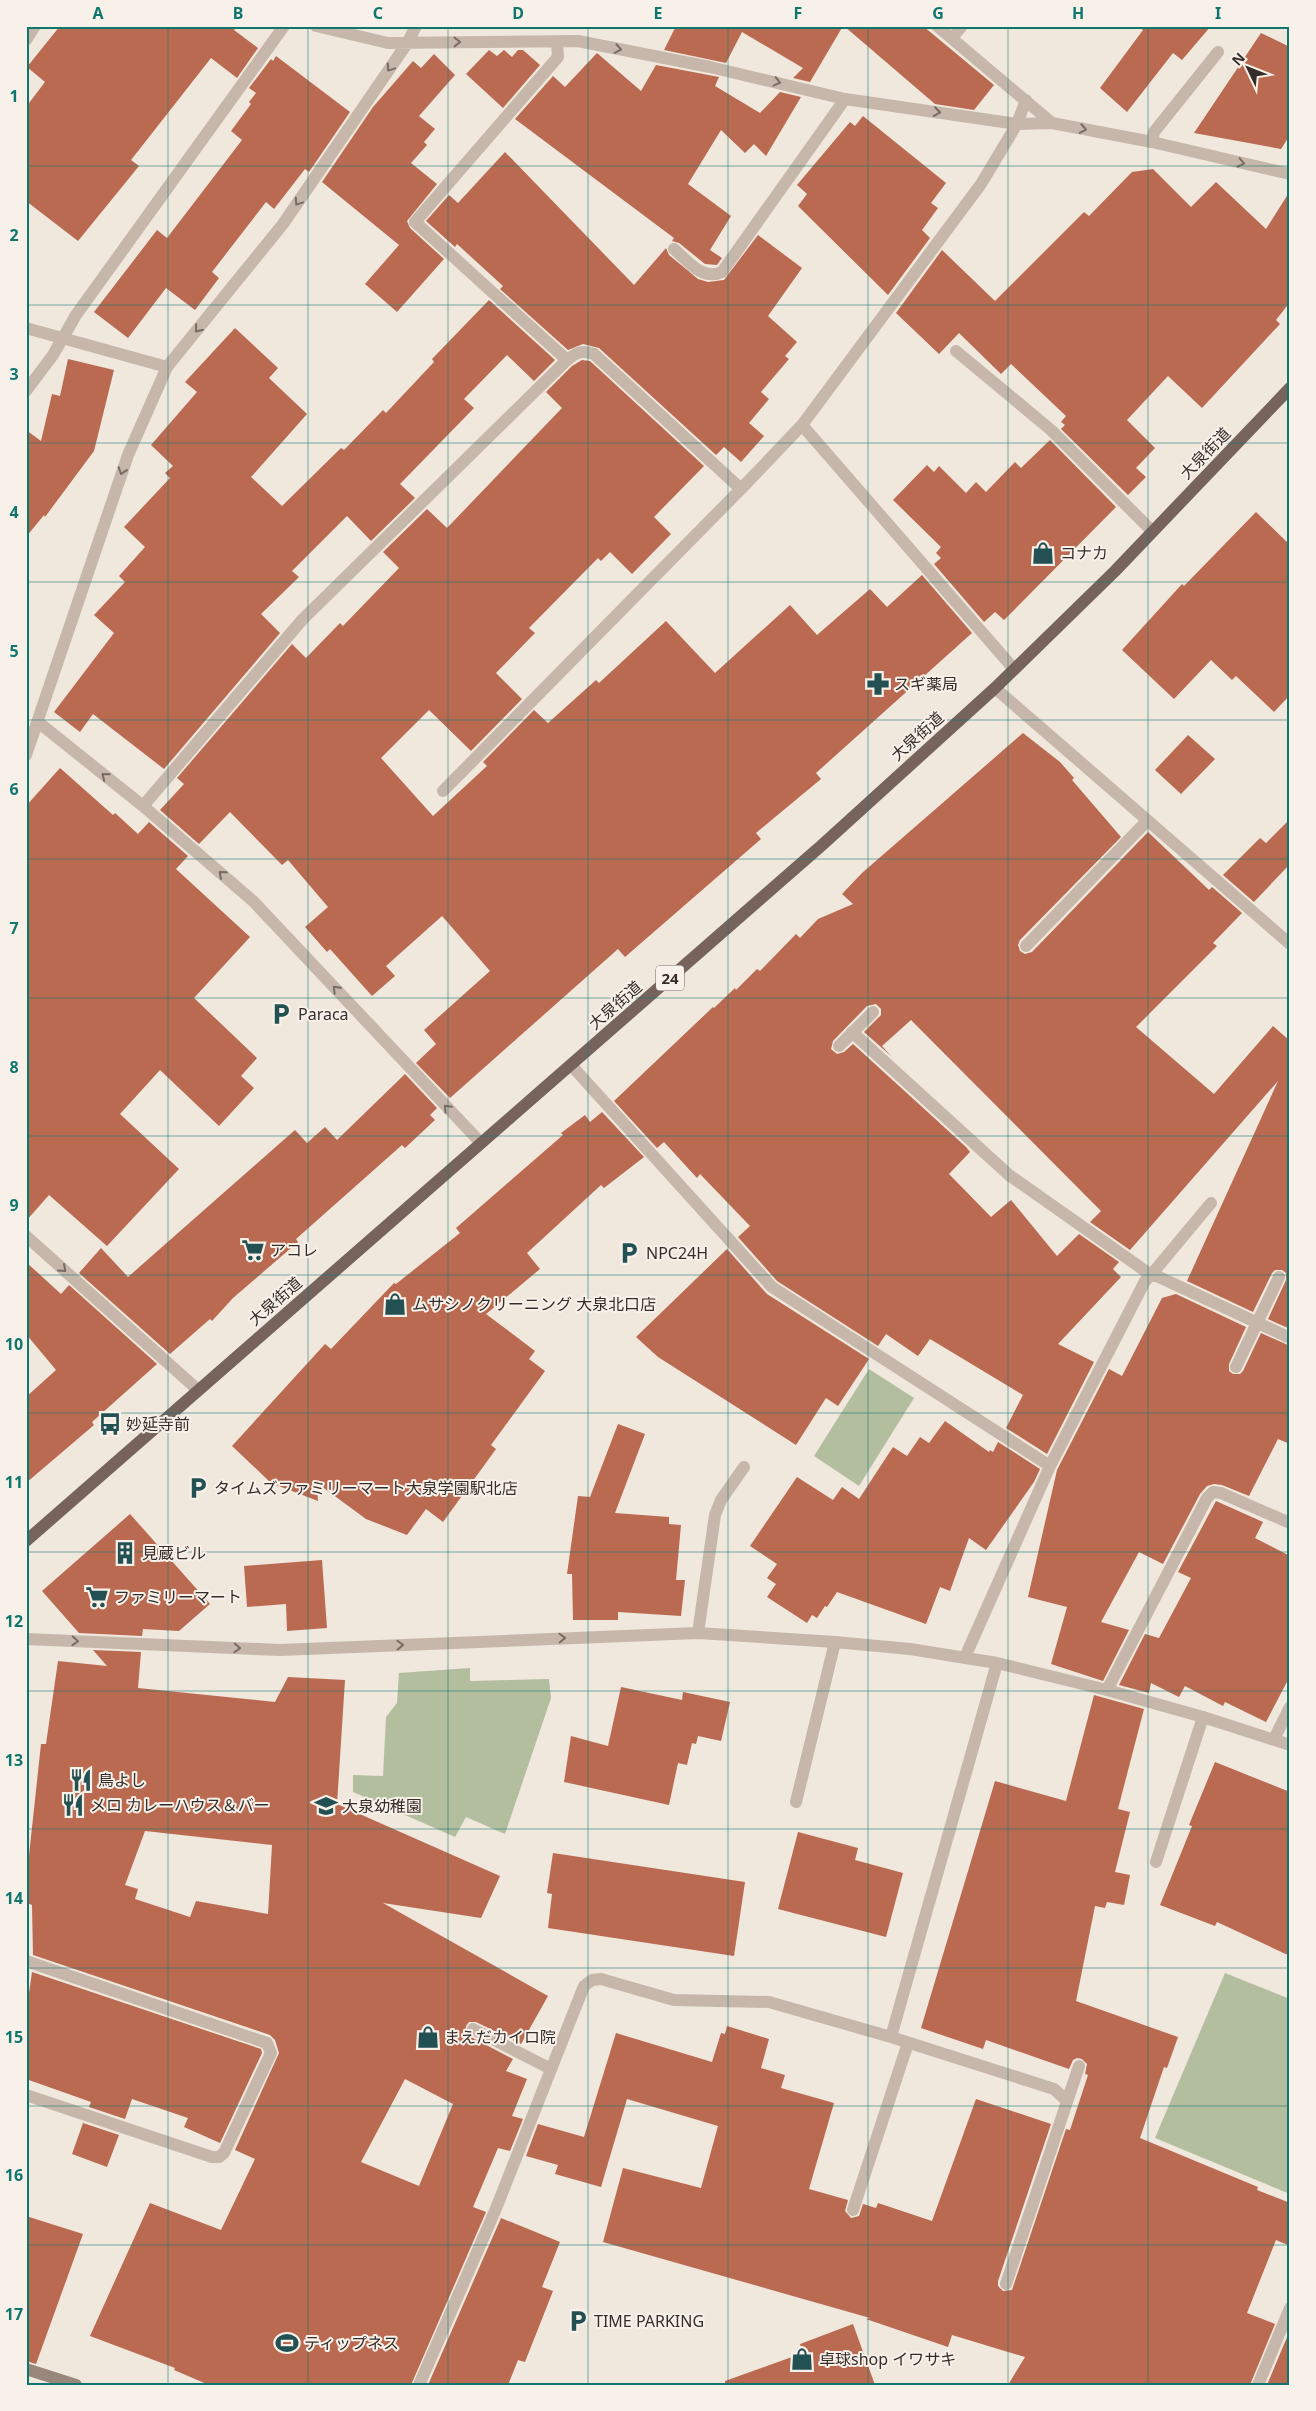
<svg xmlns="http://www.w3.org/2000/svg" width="1316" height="2411" viewBox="0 0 1316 2411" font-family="'Noto Sans','Noto Sans JP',sans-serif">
<rect width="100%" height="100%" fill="#f0e7dd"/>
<path fill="#b3be9f" d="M869 1369 914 1398 859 1486 814 1456Z
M470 1668V1681L549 1679 551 1698 505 1834 466 1817 455 1837 353 1792V1775L383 1776 386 1717 397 1703 399 1673Z
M1225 1973 1290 1999V2194L1155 2138Z"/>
<path fill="#ba6a51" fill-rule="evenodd" d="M60 26H237L234 30 258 48 237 78 211 58 131 160 139 166 78 241 26 201V107L45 82 27 67Z
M676 26H843L810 82 793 78 803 68 742 32 726 63 664 50Z
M844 26H923L994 85 974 110 935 104Z
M1138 26H1211L1182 60 1173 53 1127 112 1100 88 1143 30Z
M1261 33 1290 47V135L1281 149 1194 133Z
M489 50 497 56 504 50 512 57 518 50H523L540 65 503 108 466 74Z
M597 53 641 91 656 65 719 77 715 86 760 113 780 92 801 97 766 156 754 144 745 153 721 130 688 184 731 216 710 250 722 258 717 265 705 264 679 243 672 241 674 238 515 119 553 76 565 87Z
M434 54 455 75 419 116 435 129 424 142 427 145 411 163 437 184 407 221 410 228 444 259 397 312 365 284 399 245 322 182 373 107 413 61 421 68Z
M276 56 350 112 309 172 305 169 274 209 266 202 212 272 219 278 195 310 166 288 128 338 94 312 157 230 167 238 242 140 231 131 251 104 249 102 256 93 249 88 271 59 273 61Z
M863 116 946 183 931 203 938 208 922 230 930 238 888 295 798 206 807 194 797 185 850 122 855 126Z
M505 152 634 285 666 248 669 255 698 279 708 282 724 280 758 235 802 268 768 316 797 342 785 356 789 359 761 392 769 399 749 423 764 436 741 462 724 447 716 455 599 348 583 344 568 350 500 289 503 286 457 244 455 247 426 221 449 195 458 203Z
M1153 169 1191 207 1216 182 1266 229 1290 191V302L1276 320 1280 324 1202 408 1168 376 1127 420 1155 448 1136 468 1146 477 1128 495 1061 429 1065 425 1061 422 1066 416 1011 364 1001 374 959 333 939 354 896 313 942 250 995 301 1084 212 1089 216 1132 172Z
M489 300 555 360 534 381 507 355 464 399 474 408 400 484 415 498 371 541 347 516 292 571 299 577 261 614 280 633 164 769 93 714 80 732 54 712 114 633 94 615 125 582 119 576 145 547 124 527 170 478 165 473 173 466 151 445 197 392 185 382 235 328 278 368 269 378 307 414 251 477 282 506 341 448 344 450 383 410 386 413 434 362 432 359Z
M68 359 114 370 94 451 45 517 44 515 26 537V430L41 441 52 394 60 396Z
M582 360 590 361 704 466 654 517 671 534 632 574 610 552 601 561 598 558 529 628 535 633 496 673 522 699 471 751 429 710 381 758 433 816 487 766 483 762 534 710 548 723 596 680 599 683 666 621 715 673 790 605 817 635 870 589 887 607 922 575 972 633 816 773 821 779 756 833 761 839 625 957 618 949 450 1098 416 1063 436 1044 424 1030 490 971 442 916 386 966 395 976 372 996 330 949 327 952 305 927 328 907 288 860 282 865 230 812 199 844 160 810 184 784 177 778 292 644 306 658 340 623 343 626 399 568 383 552 427 509 447 528 562 408 546 392 572 366Z
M1050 440 1116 507 1004 620 995 612 984 622 934 564 941 558 936 553 941 547 893 500 927 465 934 472 939 466 966 493 976 482 986 492 1015 462 1021 468Z
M1256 512 1290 545V695L1274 712 1236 676 1232 680 1211 660 1174 699 1122 650 1182 584 1184 586Z
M1023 733 1060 762 1074 778 1072 780 1121 837 1020 940 1018 945 1020 951 1025 954 1032 952 1148 832 1209 890 1212 887 1242 913 1213 943 1217 946 1136 1027 1214 1094 1273 1026 1290 1041V1329L1268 1319 1286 1280V1273L1282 1270H1275L1272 1273 1253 1312 1187 1281 1278 1081 1130 1250 1090 1222 1101 1211 911 1020 882 1046 891 1056 864 1032 881 1015V1009L876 1004 867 1006 833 1041 831 1049 837 1054 844 1052 853 1044 966 1147 970 1152 949 1174 991 1217 1011 1200 1057 1256 1079 1234 1119 1262 1113 1269 1121 1277 1058 1344 1094 1362 1047 1454 1006 1428 1023 1395 930 1339 918 1356 886 1334 878 1346 777 1281 738 1237 750 1226 700 1174 697 1178 664 1142 657 1148 614 1101 713 1007 714 1008 735 988 736 990 757 969 760 971 796 934 800 938 818 919 853 904 842 894 862 873Z
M1188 735 1215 759 1181 794 1155 770Z
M60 768 113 815 115 813 138 834 149 822 188 856 176 869 250 937 194 998 257 1058 241 1076 254 1088 219 1126 160 1070 120 1114 179 1169 107 1246 49 1195 26 1221V806Z
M1290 819V864L1254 902 1223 875 1260 838 1266 843Z
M405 1074 437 1108 430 1115 435 1120 405 1148 402 1145 296 1239 298 1242 233 1298 212 1321 210 1319 170 1354 79 1273 101 1248 128 1277 295 1130 307 1143 325 1127 337 1140Z
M602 1112 644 1157 604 1188 601 1185 527 1253 540 1269 486 1314 535 1351 529 1359 545 1371 491 1445 496 1449 443 1522 426 1509 407 1535 366 1519 317 1483 318 1501 271 1483 232 1446 325 1344 331 1349 394 1283 396 1284 460 1233 456 1228 563 1135 561 1133 585 1115 590 1122Z
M727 1249 767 1294 869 1359 838 1406 826 1398 796 1445 658 1357 636 1337Z
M26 1262 61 1294 69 1285 157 1364 92 1422 94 1425 26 1483V1397L56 1370 26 1334Z
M1176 1294 1246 1327 1229 1364V1371L1233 1374H1240L1243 1371 1261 1333 1290 1346V1444L1278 1439 1249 1496 1222 1485 1214 1484 1207 1486 1200 1494 1163 1564 1139 1552 1101 1622 1129 1630 1103 1681 1051 1664 1067 1607 1028 1597 1057 1470 1109 1369 1122 1376 1162 1298Z
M945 1421 989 1452 990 1450 993 1452 998 1442 1040 1469 1034 1482 986 1550 969 1538 950 1591 940 1587 926 1624 837 1592 827 1607 825 1606 817 1618 812 1615 807 1623 767 1597 776 1584 767 1578 777 1564 750 1546 797 1477 833 1500 842 1487 859 1499 893 1447 907 1456 920 1437 929 1443Z
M618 1424 645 1434 615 1513 669 1517V1524L681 1525 676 1580H685L681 1616 618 1612V1620H573L572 1574H567L578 1496 590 1497Z
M1216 1501 1263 1522 1255 1538 1290 1556V1676L1266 1722 1225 1702 1223 1706 1185 1686 1179 1697 1151 1683 1149 1693 1119 1685 1145 1634 1159 1638 1191 1578 1178 1572Z
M130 1514 210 1604 179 1631 143 1629 142 1636 79 1633 42 1591Z
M322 1560 327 1628 287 1631 286 1604 247 1607 244 1566Z
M93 1650 141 1652 138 1688 275 1702 288 1677 345 1680 337 1804 500 1876 481 1918 383 1903 548 1996 521 2044 476 2022H469L466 2026V2033L469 2036 513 2059 506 2071 527 2079 512 2116 523 2119 510 2151 498 2148 473 2207 486 2212 411 2385H209L174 2370 175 2368 90 2336 150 2203 221 2230 255 2159 235 2150 279 2053 275 2040 270 2035 33 1955 32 1905 27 1903V1874L41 1744H46L58 1661 107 1666ZM145 1831 272 1845 268 1914 196 1901 190 1917 135 1899 138 1889 125 1885ZM405 2079 453 2104 419 2186 361 2162Z
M621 1687 682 1700 683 1692 730 1702 721 1741 698 1736 696 1744 692 1743 687 1765 678 1763 669 1805 564 1782 571 1736 608 1746Z
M1094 1695 1144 1709 1118 1809 1130 1812 1115 1872 1130 1875 1124 1905 1107 1902 1105 1908 1095 1906 1076 2001 1178 2037 1167 2068 1164 2067 1140 2138 1258 2187 1257 2190 1290 2203V2246L1276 2240 1247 2313 1275 2324 1250 2385H1008L1025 2357 952 2335 948 2347 866 2319 870 2318 603 2242 623 2168 701 2188 718 2126 627 2099 601 2187 555 2174 558 2165 526 2156 538 2124 584 2137 616 2033 712 2062 721 2033 725 2034 727 2026 769 2039 761 2068 785 2075 781 2088 834 2103 809 2189 848 2200 845 2211 851 2218 859 2216 863 2204 876 2208 878 2203 932 2221 976 2099 1051 2124 998 2281V2286L1003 2291 1012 2290 1066 2129 1070 2130 1088 2075 1085 2074 1087 2064 1082 2059 1077 2058 1073 2060 1069 2069 986 2040 983 2049 921 2028 995 1781 1066 1801Z
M1215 1762 1290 1792V1956L1217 1922 1215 1926 1160 1905 1192 1826 1189 1825Z
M798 1832 858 1848 855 1860 903 1873 886 1937 778 1909Z
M553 1853 745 1882 734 1956 548 1928 552 1894 547 1893Z
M32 1972 261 2049 262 2053 220 2143 184 2127 188 2118 132 2099 125 2119 89 2107 91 2102 26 2079V2015Z
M83 2123 119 2135 107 2167 72 2154Z
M26 2216 83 2234 36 2364 26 2361Z
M501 2218 560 2242 542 2287 553 2291 525 2362 518 2360 508 2385H428Z
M853 2324 875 2385H725V2381L803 2353 800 2344Z
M1290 2330V2385H1267Z"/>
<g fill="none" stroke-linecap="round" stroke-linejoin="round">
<path stroke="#c7b7aa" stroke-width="12" d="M952 38 962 26
M1152 142 1154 132 1218 52
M415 222 567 360
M674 249C688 261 702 281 722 272L845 99
M956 351 1051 430 1152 531
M443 791 741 489
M1026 946 1147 821
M852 1032 1009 1175 1151 1275 1211 1203
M839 1046 873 1012
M1236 1367 1279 1277
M698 1633 715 1515 721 1500 744 1467
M1107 1690 1207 1498 1213 1492 1221 1493 1290 1523
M796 1802 835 1642
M1156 1862 1203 1717
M26 1961 267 2043 271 2053 224 2153 219 2157H212L26 2095
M473 2029 551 2069
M853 2210 908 2043
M1006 2284 1079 2066"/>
<path stroke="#c7b7aa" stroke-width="12" d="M316 26 388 43 578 41 710 67 845 99 1017 124 1052 123 1152 142 1290 174
M937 26 1052 123
M26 40 35 26
M415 222 558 57 557 42
M26 328 167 367
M26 391 53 355 76 315 284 26
M802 425 981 184 1017 124 1026 100
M995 688 1290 944
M38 722 143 806 254 902 481 1143
M26 755 128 455 167 367 283 224 408 42 416 26
M143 806 302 620 567 360C577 352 582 350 594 354L741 489 802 425 1014 669
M571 1065 772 1287 1050 1466 965 1657
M26 1236 198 1390
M1050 1466 1145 1281 1151 1275 1159 1277 1290 1338
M26 1639 280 1650 698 1633 835 1642 910 1649 997 1663 1107 1690 1203 1717 1290 1745
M1274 1739 1290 1707
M891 2037 997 1663
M419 2385 495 2211 584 1986 592 1980 601 1979 674 2000 769 2002 891 2037 1054 2089 1066 2100
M1258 2385 1290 2308"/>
<path stroke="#9a877c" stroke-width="12" d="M26 2369 76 2385"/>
<path stroke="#76645c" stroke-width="12" d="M26 1541 821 846 995 688 1115 571 1290 388"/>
</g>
<defs><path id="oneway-chevron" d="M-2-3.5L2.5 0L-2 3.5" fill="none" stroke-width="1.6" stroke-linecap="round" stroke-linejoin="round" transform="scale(1.25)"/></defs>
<g stroke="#776b63">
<use href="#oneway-chevron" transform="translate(457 42)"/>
<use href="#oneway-chevron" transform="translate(618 49) rotate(11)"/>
<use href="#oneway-chevron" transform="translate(390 68) rotate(124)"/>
<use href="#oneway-chevron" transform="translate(777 82) rotate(13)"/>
<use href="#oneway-chevron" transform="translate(937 112) rotate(8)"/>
<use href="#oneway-chevron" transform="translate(1083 129) rotate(11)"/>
<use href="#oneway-chevron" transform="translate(1241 163) rotate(13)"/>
<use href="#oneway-chevron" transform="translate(298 202) rotate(124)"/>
<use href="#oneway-chevron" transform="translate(198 329) rotate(129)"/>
<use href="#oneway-chevron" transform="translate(122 471) rotate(109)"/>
<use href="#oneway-chevron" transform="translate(105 776) rotate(-141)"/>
<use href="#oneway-chevron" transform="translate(222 874) rotate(-139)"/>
<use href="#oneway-chevron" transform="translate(336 989) rotate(-134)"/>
<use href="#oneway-chevron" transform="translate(447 1108) rotate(-133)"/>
<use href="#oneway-chevron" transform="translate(63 1269) rotate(42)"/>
<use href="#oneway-chevron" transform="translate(562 1638) rotate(-2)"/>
<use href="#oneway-chevron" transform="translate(75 1641) rotate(3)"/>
<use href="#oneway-chevron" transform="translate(400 1645) rotate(-2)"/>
<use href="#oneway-chevron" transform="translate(237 1648) rotate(2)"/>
</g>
<path fill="none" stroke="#0f766e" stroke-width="1" stroke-opacity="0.55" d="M168 26V2385M308 26V2385M448 26V2385M588 26V2385M728 26V2385M868 26V2385M1008 26V2385M1148 26V2385M26 166H1290M26 305H1290M26 443H1290M26 582H1290M26 720H1290M26 859H1290M26 998H1290M26 1136H1290M26 1275H1290M26 1413H1290M26 1552H1290M26 1691H1290M26 1829H1290M26 1968H1290M26 2106H1290M26 2245H1290"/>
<defs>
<symbol id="shop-bare" viewBox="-9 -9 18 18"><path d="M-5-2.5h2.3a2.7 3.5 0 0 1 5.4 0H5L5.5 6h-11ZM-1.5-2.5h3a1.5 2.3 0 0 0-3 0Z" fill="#235053" stroke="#f8f1e9" stroke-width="2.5" paint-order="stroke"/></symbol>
<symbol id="pharmacy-bare" viewBox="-9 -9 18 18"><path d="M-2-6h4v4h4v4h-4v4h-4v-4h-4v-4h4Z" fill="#235053" stroke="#f8f1e9" stroke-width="2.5" paint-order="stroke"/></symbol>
<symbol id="parking-bare" viewBox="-9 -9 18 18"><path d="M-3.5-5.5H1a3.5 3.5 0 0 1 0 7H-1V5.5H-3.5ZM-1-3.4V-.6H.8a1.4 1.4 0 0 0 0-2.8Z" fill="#235053" stroke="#f8f1e9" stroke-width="2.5" paint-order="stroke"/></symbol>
<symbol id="supermarket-bare" viewBox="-9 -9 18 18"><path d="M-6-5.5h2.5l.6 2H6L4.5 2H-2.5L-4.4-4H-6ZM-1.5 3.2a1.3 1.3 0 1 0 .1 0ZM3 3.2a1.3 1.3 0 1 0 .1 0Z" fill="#235053" stroke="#f8f1e9" stroke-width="2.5" paint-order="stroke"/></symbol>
<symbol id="bus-bare" viewBox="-9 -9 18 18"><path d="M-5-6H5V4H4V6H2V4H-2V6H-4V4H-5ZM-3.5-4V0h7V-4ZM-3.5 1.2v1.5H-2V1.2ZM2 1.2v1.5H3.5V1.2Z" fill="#235053" stroke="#f8f1e9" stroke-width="2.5" paint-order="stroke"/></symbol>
<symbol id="building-bare" viewBox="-9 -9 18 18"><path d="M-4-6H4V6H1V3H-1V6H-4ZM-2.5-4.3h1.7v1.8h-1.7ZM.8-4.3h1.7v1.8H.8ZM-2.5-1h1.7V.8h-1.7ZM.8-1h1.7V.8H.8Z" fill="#235053" stroke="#f8f1e9" stroke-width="2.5" paint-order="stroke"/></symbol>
<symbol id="restaurant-bare" viewBox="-9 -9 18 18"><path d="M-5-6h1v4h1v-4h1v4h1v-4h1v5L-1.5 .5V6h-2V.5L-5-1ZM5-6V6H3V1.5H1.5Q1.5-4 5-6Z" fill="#235053" stroke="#f8f1e9" stroke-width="2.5" paint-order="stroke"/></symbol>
<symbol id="school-bare" viewBox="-9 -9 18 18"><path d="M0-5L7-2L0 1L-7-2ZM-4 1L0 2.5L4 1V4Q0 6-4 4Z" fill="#235053" stroke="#f8f1e9" stroke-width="2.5" paint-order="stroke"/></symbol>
<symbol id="stadium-bare" viewBox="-9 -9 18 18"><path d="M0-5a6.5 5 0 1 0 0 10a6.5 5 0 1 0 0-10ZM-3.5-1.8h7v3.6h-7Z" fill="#235053" stroke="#f8f1e9" stroke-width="2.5" paint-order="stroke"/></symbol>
</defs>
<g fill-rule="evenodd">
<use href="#shop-bare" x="1027" y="537" width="32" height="32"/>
<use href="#pharmacy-bare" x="862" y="668" width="32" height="32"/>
<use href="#parking-bare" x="265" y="998" width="32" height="32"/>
<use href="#supermarket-bare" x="237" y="1234" width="32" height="32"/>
<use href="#parking-bare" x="613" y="1237" width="32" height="32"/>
<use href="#shop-bare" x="379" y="1288" width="32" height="32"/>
<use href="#bus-bare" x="94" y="1408" width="32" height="32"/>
<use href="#parking-bare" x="182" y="1472" width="32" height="32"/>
<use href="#building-bare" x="109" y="1537" width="32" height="32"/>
<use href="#supermarket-bare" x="81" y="1581" width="32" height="32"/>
<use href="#restaurant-bare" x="65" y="1764" width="32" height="32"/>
<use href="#restaurant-bare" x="57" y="1789" width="32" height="32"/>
<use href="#school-bare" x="310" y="1790" width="32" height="32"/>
<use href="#shop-bare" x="412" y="2021" width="32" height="32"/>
<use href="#parking-bare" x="562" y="2305" width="32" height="32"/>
<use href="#stadium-bare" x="271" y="2327" width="32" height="32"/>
<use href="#shop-bare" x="786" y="2343" width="32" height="32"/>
</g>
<g text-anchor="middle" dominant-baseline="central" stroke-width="4" stroke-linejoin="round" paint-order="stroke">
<rect fill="#f8f1e9" stroke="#706863" stroke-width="1" x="656" y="965.5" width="28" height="25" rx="4"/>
<g font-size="15" font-weight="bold" fill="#352d29">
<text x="670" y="978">24</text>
</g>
<g font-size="16" fill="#352d29" stroke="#f8f1e9">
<text transform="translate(1205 453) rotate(-46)">大泉街道</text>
<text transform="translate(917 736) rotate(-42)">大泉街道</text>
<text transform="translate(615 1005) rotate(-41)">大泉街道</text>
<text transform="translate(275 1301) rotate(-41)">大泉街道</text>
</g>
<g font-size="16" fill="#352d29" stroke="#f8f1e9" text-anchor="start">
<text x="1060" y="553">コナカ</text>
<text x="894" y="684">スギ薬局</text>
<text x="298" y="1014">Paraca</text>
<text x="270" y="1250">アコレ</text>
<text x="646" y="1253">NPC24H</text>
<text x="412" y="1304">ムサシノクリーニング 大泉北口店</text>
<text x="126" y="1424">妙延寺前</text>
<text x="214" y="1488">タイムズファミリーマート大泉学園駅北店</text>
<text x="142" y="1553">見蔵ビル</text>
<text x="114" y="1597">ファミリーマート</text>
<text x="98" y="1780">鳥よし</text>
<text x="90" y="1805">メロ カレーハウス＆バー</text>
<text x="342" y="1806">大泉幼稚園</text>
<text x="444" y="2037">まえだカイロ院</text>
<text x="594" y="2321">TIME PARKING</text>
<text x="304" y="2343">ティップネス</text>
<text x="819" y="2359">卓球shop イワサキ</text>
</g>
</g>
<rect width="1316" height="2411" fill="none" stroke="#f8f1e9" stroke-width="55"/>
<g transform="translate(1248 68) rotate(313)" stroke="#f8f1e9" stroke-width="4" paint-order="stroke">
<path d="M0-4L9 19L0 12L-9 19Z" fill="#352d29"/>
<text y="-8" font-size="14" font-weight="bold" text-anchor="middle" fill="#352d29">N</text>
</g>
<rect x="28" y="28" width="1260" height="2356" fill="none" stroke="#0f766e" stroke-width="2"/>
<g font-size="16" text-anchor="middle" font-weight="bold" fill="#0f766e">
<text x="98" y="19">A</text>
<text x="238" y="19">B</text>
<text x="378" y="19">C</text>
<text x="518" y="19">D</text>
<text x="658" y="19">E</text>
<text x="798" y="19">F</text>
<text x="938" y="19">G</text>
<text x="1078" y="19">H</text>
<text x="1218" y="19">I</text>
<text x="14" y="102">1</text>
<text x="14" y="241">2</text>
<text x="14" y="380">3</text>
<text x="14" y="518">4</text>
<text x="14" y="657">5</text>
<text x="14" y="795">6</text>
<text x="14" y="934">7</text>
<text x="14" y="1073">8</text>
<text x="14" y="1211">9</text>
<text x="14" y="1350">10</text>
<text x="14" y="1488">11</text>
<text x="14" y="1627">12</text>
<text x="14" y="1766">13</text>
<text x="14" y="1904">14</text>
<text x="14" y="2043">15</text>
<text x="14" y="2181">16</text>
<text x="14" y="2320">17</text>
</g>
</svg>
